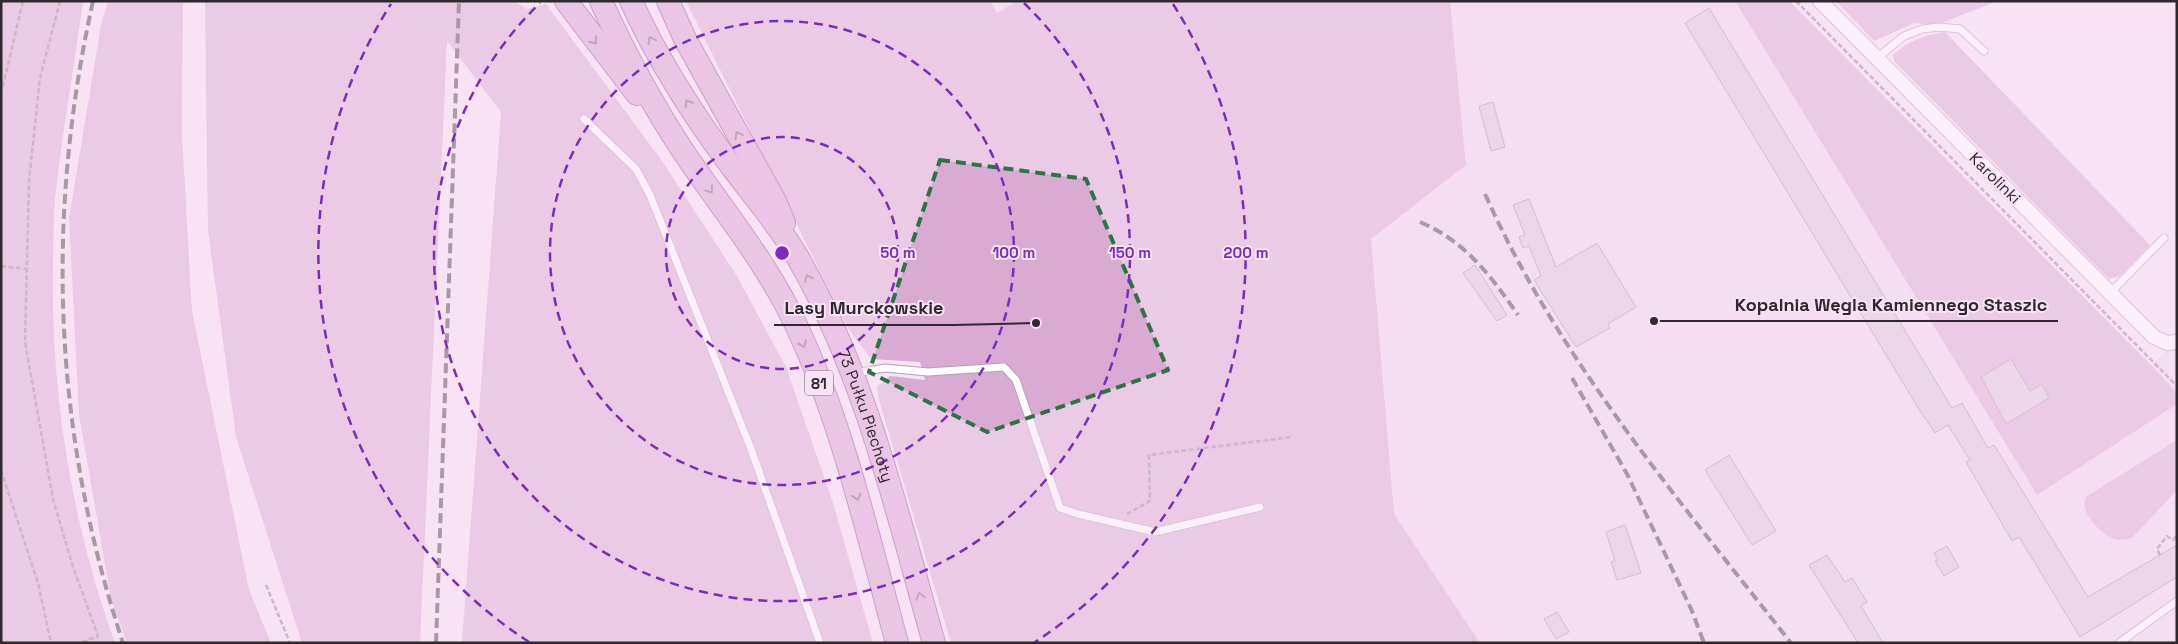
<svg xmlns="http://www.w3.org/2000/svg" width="2178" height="644" viewBox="0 0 2178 644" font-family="'Space Grotesk',sans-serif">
<rect width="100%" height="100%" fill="#f8e3f4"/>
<path fill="#f2d7ee" d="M990 1H1017L997 13Z
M1450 1H1735L2037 495 2177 404V643H1480L1394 514 1371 239 1466 165Z
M2177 342V393L2151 365Z"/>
<path fill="#d9abd2" d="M1 1H83C74 67 62 134 55 200 53 220 54 240 53 260 50 390 71 521 115 643H1Z
M108 1H183L182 135 192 311 249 590 271 643H127L111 599 79 415 69 218 101 25Z
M205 1H513L527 9 546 4 662 161 737 276 786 367 833 503 873 643H462L501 112 447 41 420 643H302L236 437 208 231Z
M686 1H990L997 13 1017 1H1450L1466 165 1371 239 1394 514 1480 643H951L879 400 877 387 890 376 925 380 920 362 871 359 848 328Z
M1735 1H1789L2151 365 2177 393V404L2037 495Z
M1836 1H1997L1937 25 1914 23 1874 41Z
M1945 32 2150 245 2120 276 2109 279 1894 61 1893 55C1906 42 1927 34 1945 32Z
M2177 440V490L2132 538C2125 539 2119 541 2112 538 2099 532 2077 510 2087 496Z"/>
<path fill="#ddc8d9" stroke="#a592a2" d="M1709 8 1952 408 1962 403 1988 448 1994 445 2088 597 2177 545V577L2080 637 2019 537 2012 541 1966 462 1970 460 1948 425 1935 433 1920 411 1685 23Z
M1493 102 1505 147 1491 151 1479 106Z
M1529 199 1556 267 1597 243 1636 307 1608 324 1610 328 1576 347 1534 280 1541 276 1529 246 1523 248 1519 237 1525 235 1513 205Z
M1475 265 1507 315 1497 321 1463 273Z
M2011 359 2030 391 2042 384 2049 398 2006 424 1981 377Z
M1729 455 1776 531 1752 545 1705 470Z
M1625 525 1641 573 1617 580 1611 562 1615 561 1606 532Z
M1947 546 1959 567 1944 576 1935 561 1938 560 1934 553Z
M1827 555 1845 582 1852 578 1867 602 1861 606 1883 643H1858L1809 565Z
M1557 612 1569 632 1556 639 1544 619Z"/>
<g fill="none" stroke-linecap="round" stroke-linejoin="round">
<defs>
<path id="lane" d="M1877 58 1904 36 1922 29 1939 27 1960 29 1984 51
M584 119 636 169 650 195 751 449 820 643
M2110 293 2164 238
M855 373 885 368 928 372 1004 367 1016 380 1060 508 1078 514 1155 532 1260 507
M2119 643 2177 601"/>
<path id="street" d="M1820 1 2154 337 2167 343 2177 342"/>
<g id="primary">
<path d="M566 1 637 94"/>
<path d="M601 1C624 52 652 104 683 151 717 202 757 250 786 305 839 406 867 533 897 643"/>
<path id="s1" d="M631 1C657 58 691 112 729 163 751 193 780 226 798 258 866 376 897 513 934 643"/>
<path d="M668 1 685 39 775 201 784 223"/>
</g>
</defs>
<use href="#lane" stroke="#b4a1b1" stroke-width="9"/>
<use href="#street" stroke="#b4a1b1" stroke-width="16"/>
<use href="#primary" stroke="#904e89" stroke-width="24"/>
<path stroke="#938590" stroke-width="2.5" stroke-dasharray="5 2.5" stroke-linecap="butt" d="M60 1 40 78 29 181 25 342 53 499 72 564 98 636 80 643
M1796 1 2177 386
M1 94 23 1
M1 266 26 269
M1 470 38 583 51 643
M1127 514 1150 501 1149 455 1292 437
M2160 555 2157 549 2167 536 2173 540 2177 535
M266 585 290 643"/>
<use href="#lane" stroke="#fff" stroke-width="7"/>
<use href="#street" stroke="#fff" stroke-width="14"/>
<use href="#primary" stroke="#dca1d6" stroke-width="22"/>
<path stroke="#473e45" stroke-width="4" stroke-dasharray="10 5" stroke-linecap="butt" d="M93 1C45 218 53 431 123 643
M1485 194C1559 360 1680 501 1791 643
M1420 222C1465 241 1491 276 1518 315
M1572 378 1627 474 1692 611 1704 643
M436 643 459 1"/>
</g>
<defs><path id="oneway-chevron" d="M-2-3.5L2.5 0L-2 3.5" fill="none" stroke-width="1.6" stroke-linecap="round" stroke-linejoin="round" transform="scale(1.25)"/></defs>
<g stroke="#7d5e7a">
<use href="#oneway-chevron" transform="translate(651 40) rotate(-119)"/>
<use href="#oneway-chevron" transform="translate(594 41) rotate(51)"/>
<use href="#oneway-chevron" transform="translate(688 103) rotate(-123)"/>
<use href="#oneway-chevron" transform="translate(738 135) rotate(-119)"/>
<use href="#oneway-chevron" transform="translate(710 190) rotate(54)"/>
<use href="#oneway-chevron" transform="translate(808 278) rotate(-116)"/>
<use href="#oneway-chevron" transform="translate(803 344) rotate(66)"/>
<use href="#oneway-chevron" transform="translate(857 497) rotate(73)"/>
<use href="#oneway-chevron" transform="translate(920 596) rotate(-106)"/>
</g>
<path d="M0 0H2178V644H0ZM940 160 1086 179 1168 370 987 432 869 372Z" fill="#f8e3f4" fill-opacity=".55" fill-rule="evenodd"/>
<path fill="none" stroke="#297543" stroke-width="4" stroke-dasharray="10 6" stroke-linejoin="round" d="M940 160 1086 179 1168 370 987 432 869 372Z"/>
<g fill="none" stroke="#7b2cbf" stroke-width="2.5" stroke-dasharray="9 6">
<circle cx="782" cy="253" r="116"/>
<circle cx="782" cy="253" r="232"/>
<path d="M1024 3A348 348 0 1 1 540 3"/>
<path d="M529 642A464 464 0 0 1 391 4M1173 4A464 464 0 0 1 1035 642"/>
</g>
<g text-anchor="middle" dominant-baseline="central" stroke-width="4" stroke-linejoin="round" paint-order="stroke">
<rect fill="#f8e3f4" stroke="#6b6069" stroke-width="1" x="805" y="370.5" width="28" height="25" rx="4"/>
<g font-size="15" font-weight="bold" fill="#2f282e">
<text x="819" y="383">81</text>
</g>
<g font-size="16" fill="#2f282e" stroke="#f8e3f4">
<text transform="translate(1995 178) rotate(45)">Karolinki</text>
<text stroke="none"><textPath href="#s1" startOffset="479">73 Pułku Piechoty</textPath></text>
</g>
</g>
<circle cx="782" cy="253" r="8" fill="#7b2cbf" stroke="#f8e3f4" stroke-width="2.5"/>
<g font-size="15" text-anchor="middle" font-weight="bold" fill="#7b2cbf" stroke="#f8e3f4" stroke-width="4" stroke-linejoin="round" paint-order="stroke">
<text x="898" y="258">50 m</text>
<text x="1014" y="258">100 m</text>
<text x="1130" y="258">150 m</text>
<text x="1246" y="258">200 m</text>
</g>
<path fill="none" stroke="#2f282e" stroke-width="2" d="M1654 321L1725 321H2058M1036 323L953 325H774"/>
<g fill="#2f282e" stroke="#f8e3f4" stroke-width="2">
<circle cx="1654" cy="321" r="5"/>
<circle cx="1036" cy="323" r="5"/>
</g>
<g font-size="18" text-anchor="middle" font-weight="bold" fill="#2f282e" stroke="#f8e3f4" stroke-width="4" stroke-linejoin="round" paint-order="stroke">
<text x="1891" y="311">Kopalnia Węgla Kamiennego Staszic</text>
<text x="864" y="314">Lasy Murckowskie</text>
</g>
<rect width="2178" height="644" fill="none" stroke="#2f282e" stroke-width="5"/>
</svg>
